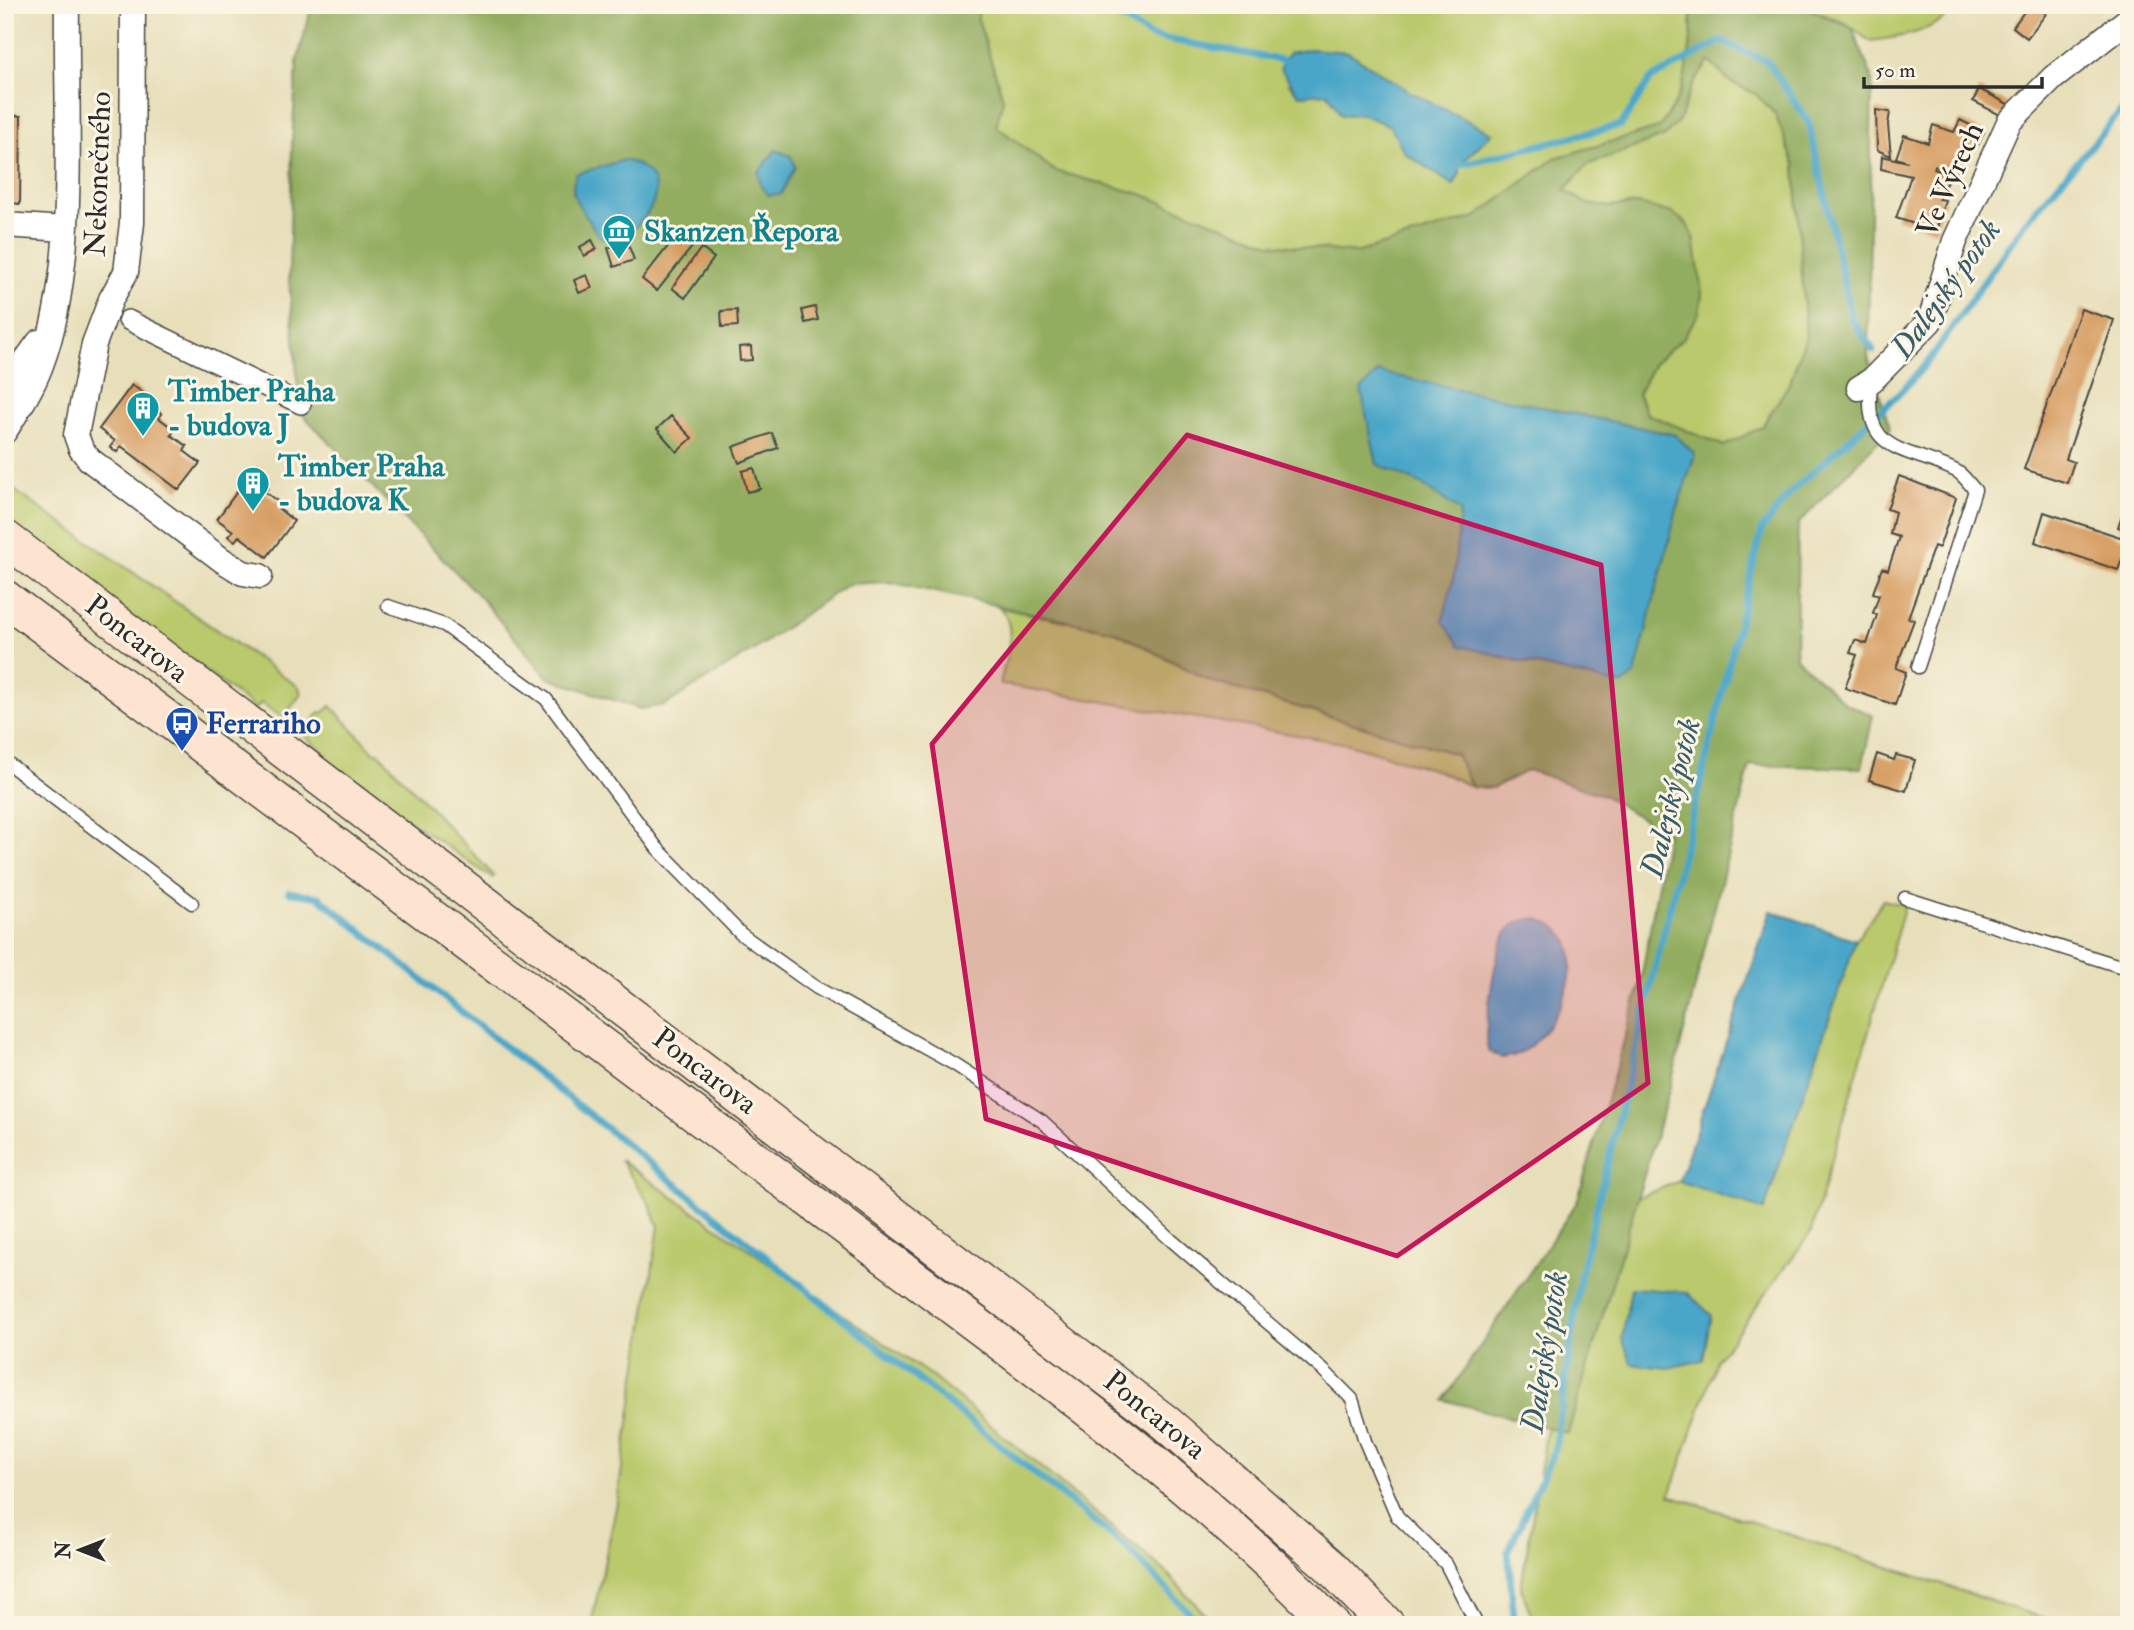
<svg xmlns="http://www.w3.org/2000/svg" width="2134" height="1630" viewBox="0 0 2134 1630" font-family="'IM FELL Double Pica',serif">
<rect width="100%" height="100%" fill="#fcf5e5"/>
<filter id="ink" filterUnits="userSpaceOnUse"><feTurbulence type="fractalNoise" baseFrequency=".0143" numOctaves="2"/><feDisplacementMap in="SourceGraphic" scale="14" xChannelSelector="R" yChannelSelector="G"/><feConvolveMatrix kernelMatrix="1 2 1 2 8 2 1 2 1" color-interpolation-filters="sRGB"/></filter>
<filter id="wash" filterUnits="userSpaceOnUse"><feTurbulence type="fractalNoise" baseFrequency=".00686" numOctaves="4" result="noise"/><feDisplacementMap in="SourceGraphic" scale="28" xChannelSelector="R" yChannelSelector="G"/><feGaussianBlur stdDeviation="1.57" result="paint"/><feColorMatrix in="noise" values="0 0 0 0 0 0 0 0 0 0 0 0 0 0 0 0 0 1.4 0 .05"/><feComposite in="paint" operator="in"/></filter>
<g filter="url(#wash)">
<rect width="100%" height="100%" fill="#e7dfba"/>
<path fill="#bac96c" stroke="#727a4c" stroke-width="2" fill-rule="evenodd" d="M978 5H1687C1698 23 1686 80 1677 99 1673 109 1665 119 1659 128L1555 158 1476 217 1356 253 1270 244 1141 194 1055 171 996 126 1003 99 978 19ZM1348 52 1412 93 1492 133 1459 165 1460 173 1454 185 1405 153 1391 126 1361 114 1341 115 1328 93 1299 95 1289 84Z
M1799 5H1960C1934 32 1905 37 1869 41L1846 23Z
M1709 61 1730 82 1756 94 1775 114 1795 165 1806 337 1789 384 1762 427 1724 446 1647 414 1638 393 1654 363 1683 338 1699 313 1702 294 1694 237 1654 209 1639 204 1609 207 1587 204 1565 190 1587 165 1665 136 1679 120 1692 86Z
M5 484 299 687 301 694 283 718 261 703 256 709 11 525 5 518Z
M1000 608 1114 631 1210 681 1456 754 1472 787 1441 772 1349 744 1000 684C1005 659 1019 628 1000 608Z
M331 706 375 753 378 752 494 876 492 878 318 757 322 750 303 735 320 712 323 713Z
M1883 900 1905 905 1811 1232 1717 1360 1670 1495 2064 1625H1535L1521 1588 1547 1428 1568 1433 1637 1198 1679 1181 1764 1210 1856 940Z
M620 1160 930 1375 1165 1571 1215 1625H591L616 1508 659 1226 650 1205Z"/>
<path fill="#93ad60" stroke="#5f6c46" stroke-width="2" fill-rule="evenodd" d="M312 5H978V19L1003 99 996 126 1055 171 1141 194 1270 244 1356 253 1476 217 1555 158 1659 128C1665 119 1673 109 1677 99 1686 80 1698 23 1687 5H1799L1852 28 1872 77 1868 356 1890 429 1798 524 1796 658 1846 704 1873 715 1862 768 1750 765 1671 1084 1568 1433 1444 1400 1577 1202 1640 985 1667 834 1605 796 1528 770 1493 788 1472 787 1456 754 1210 681 1114 631 890 582 848 584 754 650 665 705 640 709 548 678 478 595 300 412 289 279 292 143 297 62ZM1709 61 1730 82 1756 94 1775 114 1795 165 1806 337 1789 384 1762 427 1724 446 1647 414 1638 394 1654 363 1683 338 1699 313 1702 294 1694 237 1686 223 1672 213 1639 204 1609 207 1587 204 1565 190 1587 165 1665 136 1679 120 1692 86ZM1378 373 1675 435 1695 454 1678 505 1635 673 1621 685 1497 656 1443 621 1454 575 1461 511 1421 484 1377 464 1375 445Z"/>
<path fill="#4aa6c8" stroke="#3a687a" stroke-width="2" d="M1310 49 1348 52 1412 93 1492 133 1459 165 1460 173 1453 185 1405 153 1390 126 1361 114 1341 115 1328 93 1299 95 1280 68 1289 53Z
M776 150 791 156 795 167 781 194 768 195 761 186 758 173Z
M624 160C665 170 663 203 634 228 627 234 612 235 603 239 593 231 593 225 586 216 576 202 569 192 576 174Z
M1378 372 1675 435 1695 454 1678 505 1635 674 1621 685 1460 646 1443 621 1454 575 1460 511 1421 484 1377 464 1361 390Z
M1771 911 1856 940 1764 1210 1679 1181Z
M1535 918C1547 922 1559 927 1566 938 1586 972 1550 1039 1518 1054 1514 1056 1507 1057 1502 1058L1488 1050 1486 1039C1487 1015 1494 951 1507 932 1514 922 1524 920 1535 918Z
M1631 1288 1687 1292 1711 1315 1703 1360 1668 1368 1632 1364 1622 1339Z"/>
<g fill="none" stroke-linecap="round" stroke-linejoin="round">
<path stroke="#4aa6c8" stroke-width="7" d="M1101 5 1150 36 1292 62
M1454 162 1459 165 1621 125 1651 79 1721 41 1768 62 1809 123 1852 320 1873 350
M289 892 319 897 1124 1545 1201 1625
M1517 1625 1514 1618 1508 1551 1555 1449 1581 1272 1762 529 1792 491 1900 393 1931 358 2024 224 2129 102"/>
</g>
<g id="blocks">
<path fill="#d4995b" d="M2029 5H2041L2039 8 2046 14 2027 38 2013 27Z
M1979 89 2010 105 2004 117 1973 101Z
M1876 110 1890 112 1888 125 1891 156 1877 150Z
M5 115 21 116 20 204 5 202Z
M1960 120 1984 132 1978 145 1973 143 1956 176 1935 166 1934 169 1950 174 1939 199 1945 200 1936 231 1896 218 1911 176 1881 169 1882 156 1908 162 1896 158 1904 135 1928 143 1933 125 1954 132Z
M677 235 692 247 657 291 642 279Z
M592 240 597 249 584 256 580 247Z
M627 241 634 260 614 267 608 248Z
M701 248 714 258 685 298 672 288Z
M587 275 592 288 579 293 574 280Z
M815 307 818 320 805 323 802 310Z
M2081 309 2114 320 2066 459 2074 462 2067 483 2024 469Z
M737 310 738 326 722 327 721 311Z
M751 346 752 360 740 361 739 347Z
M132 385 150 398 147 402 162 414 159 418 175 430 171 435 187 446 184 451 200 463 179 490 121 446 117 452 110 447 115 441 99 429Z
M671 416 692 438 677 452 657 429Z
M772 433 778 448 739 463 733 447Z
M754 468 760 489 747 492 742 471Z
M250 474 268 488 265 492 281 504 278 508 294 521 267 557 239 536 235 541 228 536 233 531 217 519Z
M1899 476 1956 498 1939 548 1934 546 1908 618 1914 620 1896 668 1906 672 1895 705 1845 688 1857 655 1850 653 1855 640 1867 644 1877 615 1873 613 1879 595 1873 593 1882 568 1888 570 1899 537 1890 534 1895 512 1887 509Z
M2125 506 2129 507V531L2118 527Z
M2044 512 2129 540 2118 570 2035 542Z
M1877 754 1894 760 1896 755 1915 760 1906 791 1869 780Z"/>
</g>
</g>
<g filter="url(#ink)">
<use href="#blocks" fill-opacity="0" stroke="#474640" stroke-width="2"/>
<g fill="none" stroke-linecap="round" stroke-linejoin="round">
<defs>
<path id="service" d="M1872 380C1859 456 1909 447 1956 471 1963 474 1969 484 1975 490L1918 667
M388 606 444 625 546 699 657 848 741 934 817 988 954 1064 1042 1121 1170 1239 1323 1370 1352 1399 1365 1441 1397 1516 1446 1564 1477 1625
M5 761 192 903
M1905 898 2129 969"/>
<path id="pedestrian" d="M128 320 301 404"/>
<path id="minor" d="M133 5 132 223 126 272 111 299 94 344 76 435 81 449 90 460 222 560 243 573 260 576
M5 225 65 229
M1859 388 1872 380 1930 321 1955 241 2009 122 2053 78 2129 19
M5 389 39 342
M5 431C18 410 32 389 41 365 79 264 65 114 67 5"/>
<path id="secondary" d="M5 538 1165 1422 1329 1565 1387 1625
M5 598C276 799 546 1001 816 1205 992 1338 1178 1465 1332 1625"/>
</defs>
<use href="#service" stroke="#474640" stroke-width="15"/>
<use href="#pedestrian" stroke="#474640" stroke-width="22"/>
<use href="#minor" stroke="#474640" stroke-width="27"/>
<use href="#secondary" stroke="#474640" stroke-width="38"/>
<use href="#service" stroke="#fff" stroke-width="12"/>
<use href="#pedestrian" stroke="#fff" stroke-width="19"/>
<use href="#minor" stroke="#fff" stroke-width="24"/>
<use href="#secondary" stroke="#fde4d1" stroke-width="35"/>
</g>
</g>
<path fill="#c2185b" fill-opacity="0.2" stroke="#c2185b" stroke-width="5" stroke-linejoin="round" d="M1187 435 1601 565 1648 1083 1397 1256 986 1119 932 744Z"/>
<defs>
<symbol id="museum-pin" viewBox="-11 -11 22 30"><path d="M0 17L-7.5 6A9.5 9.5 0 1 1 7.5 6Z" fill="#0f9aa8" stroke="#fcf5e5"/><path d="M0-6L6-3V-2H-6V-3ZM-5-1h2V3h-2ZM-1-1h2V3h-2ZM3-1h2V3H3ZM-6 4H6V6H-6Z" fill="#fff"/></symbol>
<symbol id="building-pin" viewBox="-11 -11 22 30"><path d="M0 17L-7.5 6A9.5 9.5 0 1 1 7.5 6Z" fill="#0f9aa8" stroke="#fcf5e5"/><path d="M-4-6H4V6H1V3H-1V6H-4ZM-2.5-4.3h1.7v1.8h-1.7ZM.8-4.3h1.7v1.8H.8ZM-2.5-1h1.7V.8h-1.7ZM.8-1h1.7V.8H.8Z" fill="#fff"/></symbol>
<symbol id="bus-pin" viewBox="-11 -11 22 30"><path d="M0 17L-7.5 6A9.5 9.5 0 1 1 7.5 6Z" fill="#1a4fb4" stroke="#fcf5e5"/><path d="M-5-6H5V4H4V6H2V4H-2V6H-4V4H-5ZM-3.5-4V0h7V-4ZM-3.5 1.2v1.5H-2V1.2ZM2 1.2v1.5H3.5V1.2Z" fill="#fff"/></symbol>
</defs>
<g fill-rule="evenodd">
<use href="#museum-pin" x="600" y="212" width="38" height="52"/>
<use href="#building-pin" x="124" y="389" width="38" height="52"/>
<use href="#building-pin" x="234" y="464" width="38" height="52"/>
<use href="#bus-pin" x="163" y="704" width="38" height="52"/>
</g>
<g text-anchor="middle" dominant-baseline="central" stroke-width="6" stroke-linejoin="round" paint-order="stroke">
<g font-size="30" fill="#2b2b2b" stroke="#fcf5e5">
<text transform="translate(98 174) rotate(-88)">Nekonečného</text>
<text transform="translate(1950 180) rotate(-66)">Ve Výrech</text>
<text transform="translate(137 639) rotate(38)">Poncarova</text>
<text transform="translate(705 1071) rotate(37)">Poncarova</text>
<text transform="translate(1155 1415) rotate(39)">Poncarova</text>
</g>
<g font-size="30" font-weight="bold" fill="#0d838f" stroke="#fcf5e5" text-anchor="start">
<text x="644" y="231">Skanzen Řepora</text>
<text x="168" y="391">Timber Praha<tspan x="168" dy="34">- budova J</tspan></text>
<text x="278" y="466">Timber Praha<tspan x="278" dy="34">- budova K</tspan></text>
</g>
<g font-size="30" font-weight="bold" fill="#164399" stroke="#fcf5e5" text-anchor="start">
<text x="206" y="723">Ferrariho</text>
</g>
<g font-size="32" font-style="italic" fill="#375c6a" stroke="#fcf5e5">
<text transform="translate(1946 289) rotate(-54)">Dalejský potok</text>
<text transform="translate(1671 798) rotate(-76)">Dalejský potok</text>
<text transform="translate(1545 1352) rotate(-81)">Dalejský potok</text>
</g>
</g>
<rect width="2134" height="1630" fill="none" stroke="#fcf5e5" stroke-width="28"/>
<g transform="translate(80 1550) rotate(270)" stroke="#fcf5e5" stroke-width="5" paint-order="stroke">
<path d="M0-5L12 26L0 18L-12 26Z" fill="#2b2b2b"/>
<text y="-10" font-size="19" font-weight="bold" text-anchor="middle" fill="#2b2b2b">N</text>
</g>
<path d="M1864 77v10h178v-10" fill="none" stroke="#2b2b2b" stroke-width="3.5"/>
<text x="1875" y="77" font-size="21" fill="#2b2b2b" stroke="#fcf5e5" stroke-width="5" paint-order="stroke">50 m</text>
</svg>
